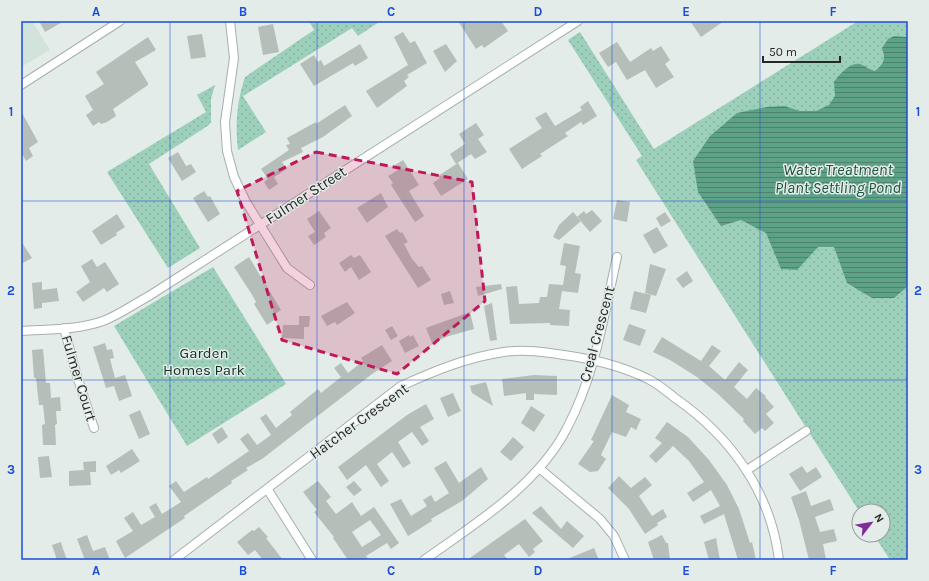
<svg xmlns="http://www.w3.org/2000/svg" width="929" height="581" viewBox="0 0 929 581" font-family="Karla,sans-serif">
<defs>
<pattern id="park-dots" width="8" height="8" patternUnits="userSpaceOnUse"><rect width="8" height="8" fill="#9cd0ba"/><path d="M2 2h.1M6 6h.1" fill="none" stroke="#86b3a0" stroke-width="1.8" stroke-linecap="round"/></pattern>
<pattern id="water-rules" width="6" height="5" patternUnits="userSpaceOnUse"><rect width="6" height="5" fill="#5da187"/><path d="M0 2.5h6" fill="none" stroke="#4d836e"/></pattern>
</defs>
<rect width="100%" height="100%" fill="#e3ece8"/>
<path fill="#d2e3db" d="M21 21H32L50 50 21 67Z"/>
<path fill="url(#park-dots)" d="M309 21 379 22 358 36 352 28 243 96 266 132 238 150C235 124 237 101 245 77L314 30Z
M858 21H908V560H890L874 535H883V511H859L636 160 642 156 568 40 580 32 654 149Z
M215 85 211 99V122L209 125 149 164 200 248 168 268 107 172 206 112 197 95Z
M213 267 286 384 187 446 114 326Z"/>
<path fill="url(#water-rules)" d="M894 36 908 37V286L894 298H872L847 283 834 247H818L797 270 781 269 766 233 741 220 721 226 698 192 693 161 710 136 737 113 767 107 784 106 800 111H816L829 105 835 96 834 82C839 75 850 62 860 64 865 66 870 70 875 71 884 64 886 59 882 48L888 39Z"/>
<path fill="#b5beb9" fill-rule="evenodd" d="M39 21H64L45 32Z
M458 21H501L508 31 484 48 482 45 476 49Z
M690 21H724L701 37Z
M273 24 279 52 263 55 258 27Z
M403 32 410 43 415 41 427 63 407 75 409 77 404 81 407 86 377 108 366 91 408 65 394 37Z
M202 34 206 57 191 59 187 36Z
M148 37 156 50 135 62 148 83V85L113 109 116 116 107 122 101 124 99 122 93 126 86 115 93 110 85 96 104 84 96 72Z
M617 42 630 62 651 48 653 51 661 46 670 60 665 64 674 77 656 88 645 70 627 80 616 62 608 67 599 53Z
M360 44 368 58 355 66 353 63 314 86 300 64 314 55 318 62 321 60 324 66Z
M446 44 457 61 445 72 433 51Z
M588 101 597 116 583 125 581 122 565 133 568 136 540 154 542 156 522 169 509 149 542 128 535 118 546 112 555 126 582 110 580 107Z
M345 105 352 116 323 137 301 148 303 152 282 162 287 169 274 177 278 184 269 190 264 182 268 179 261 169 289 150 286 145 290 144 287 138 316 122V124Z
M21 111 38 142 29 148 33 156 26 161 21 152Z
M476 123 484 135 478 139 487 152 475 159 471 154 456 164 450 154 465 144 459 134Z
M178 152 186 166 191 164 196 172 182 181 168 158Z
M403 160 419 185 409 191 424 216 415 222 391 185 393 183 388 176 398 170 395 165Z
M458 163 468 179 441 196 433 183 440 178 438 176Z
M204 191 208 197 210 196 220 214 208 222 193 198Z
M381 193 388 207 367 223 357 208Z
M617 200 630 202 627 222 613 219Z
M592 210 602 221 590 232 577 217 584 211 586 214Z
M319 211 331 228 324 233 326 237 314 245 308 236 315 232 307 219Z
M573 212 581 221 559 240 553 237 559 225Z
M665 212 671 221 661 227 656 218Z
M117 214 125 227 116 233 117 235 101 245 92 231Z
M657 227 668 246 654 254 643 235Z
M397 229 400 233 402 232 408 242 404 244 412 259 419 267 422 266 431 280 418 288 385 236Z
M21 241 32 258 21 264Z
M564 243 580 246 575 273 581 274 578 293 562 291 559 309 570 310 569 326 550 325V323L510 324 506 287 517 286 519 304 539 303 540 297H547L549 284 563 285 566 266 560 265Z
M351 255 354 258 360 255 371 272 359 280 351 267 345 272 339 263Z
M249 257 281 310 275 314 277 318 267 325 254 304 256 302 251 293 234 267Z
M92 259 97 267 105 262 119 284 107 292 104 288 83 302 76 292 90 282 81 266Z
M650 264 666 269 656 296 645 293Z
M687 271 693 281 683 288 676 279Z
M42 282V290L57 288 59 301 42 303V308L34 309 32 283Z
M501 284 502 289 478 296 476 287Z
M450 291 454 303 444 305 441 294Z
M634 291 651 295 646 313 630 309Z
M347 302 355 313 337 325 335 322 327 326 321 316Z
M492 303 497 340 490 341 484 306Z
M470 312 474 329 449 336 432 343 426 328Z
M299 316H310L309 327H304V339L282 338 283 325H299Z
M629 324 646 330 640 346 623 340Z
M392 326 398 336 391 340 385 330Z
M409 335 410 337 413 335 419 346 405 353 399 341Z
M662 337 701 361 712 345 721 351 709 366 725 380 739 362 748 370 734 387 747 399 756 388 766 396 765 397 774 407 766 414 774 423 765 431 762 428 755 434 743 421 744 419 718 394 697 377 670 360 653 352Z
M105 343 107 350 112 349 114 358 110 359 115 378 125 375 132 396 119 401 114 386 106 388 93 347Z
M382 345 392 361 372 374 262 459 246 468 248 470 231 481 232 483 184 516 185 518 125 558 116 541 133 531 124 518 133 512 141 525 155 517 149 507 156 503 162 514 181 502 169 486 176 481 184 492 207 477 208 479 249 451 240 439 248 433 257 445 271 435 260 418 266 414 276 428 292 415 290 412 318 389 321 393 341 377 334 368 341 363 348 373 363 361 361 358Z
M43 349 46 383H50L51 398 60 397 61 411H56L57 424 55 425 56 445H43L42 425 45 424 43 405H39L36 378H34L32 350Z
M534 375 557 376V395L534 394V400H526V393L504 396 502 379Z
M486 382 493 406 472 393 470 386Z
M453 393 461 411 448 417 440 398Z
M612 395 629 405 626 412 641 419 636 430 631 427 626 437 612 432 601 455 606 459 598 471 590 472 578 464 594 441 591 440Z
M426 404 434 419 420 427 429 441 422 446 412 432 398 442 411 463 403 468 392 452 377 464 389 481 381 487 366 465 347 480 338 467 407 415Z
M531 406 545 415 534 432 521 423Z
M140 410 150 434 139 439 129 415Z
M667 422 688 437 709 460 727 485 739 509 750 543 752 542 756 560H738L724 514 704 524 700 516 720 506 711 490 693 502 687 493 704 482 689 461 673 446 656 463 649 456 662 443 655 438Z
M222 427 228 437 218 444 212 434Z
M513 437 524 447 511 461 500 452Z
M132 449 140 461 121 473 119 470 111 475 106 466Z
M49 456 52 477 40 478 38 457Z
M96 461V472H90L91 485 69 486V471L84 470 83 462Z
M446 461 459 483 481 467 488 479 462 501 431 519 432 521 408 536 390 504 401 499 411 516 427 506 423 500 431 495 435 502 449 493 434 468Z
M802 466 807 473 816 467 822 477 800 491 789 474Z
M619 476 631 488 645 477 652 485 639 496 652 516 663 509 667 517 657 523 658 525 645 534 629 509 608 488Z
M318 481 331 497 326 501 336 514 352 502 361 516 374 507 399 543 391 549 387 543 366 556 369 560H348L333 538 334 537 314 512 317 510 303 492ZM370 520 381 535 362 547 352 532Z
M354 481 362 490 354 496 346 487Z
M806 491 811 506 830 499 834 510 815 517 820 532 834 529 837 541 823 544 826 560H809L799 520 791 497Z
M541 506 561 529 567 521 584 536 573 548 532 513Z
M525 519 543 541 533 549 535 552 529 557 519 544 504 555 508 560H467Z
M259 527 268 537 266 538 283 560H263L255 550 248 555 237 542 252 530 254 531Z
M87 535 93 551 105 547 110 560H85L77 539Z
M662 535 666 543H668L670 560H654L648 542Z
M716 538 720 560H709L704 542Z
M61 542 63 549 67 560H57L52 545Z
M594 548 599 560H565Z"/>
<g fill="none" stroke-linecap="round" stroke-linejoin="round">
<defs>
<path id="street" d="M230 21 234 58 225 122 227 151 234 177 246 202 287 268 310 285
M21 85 120 21
M64 328 76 373 94 428
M21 331C48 329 78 330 103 321 119 315 134 304 149 296L578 21
M539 468 600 519 614 536 625 560
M747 470 806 431
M268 490 312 560
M174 560 401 386C434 371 468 357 504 352 524 349 544 352 564 355 593 359 622 366 648 379 657 383 666 391 675 398 730 436 771 492 779 560
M424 560C475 524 538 485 567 428 595 376 604 315 617 257"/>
</defs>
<use href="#street" stroke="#a7b0ac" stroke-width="10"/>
<use href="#street" stroke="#fff" stroke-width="8"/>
</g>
<path fill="#c2185b" fill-opacity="0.2" stroke="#c2185b" stroke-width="3" stroke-dasharray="8 5" stroke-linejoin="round" d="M316 152 472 182 485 301 397 374 282 340 237 191Z"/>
<path fill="none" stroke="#1d4ed8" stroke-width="1" stroke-opacity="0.55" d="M170 21V560M317 21V560M464 21V560M612 21V560M760 21V560M21 201H908M21 380H908"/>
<g text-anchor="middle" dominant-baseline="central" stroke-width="3" stroke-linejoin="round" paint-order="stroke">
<g font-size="15" fill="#252826" stroke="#e3ece8">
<text transform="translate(306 195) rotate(-33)">Fulmer Street</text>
<text transform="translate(597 334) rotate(-75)">Creal Crescent</text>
<text transform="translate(79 378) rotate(73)">Fulmer Court</text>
<text transform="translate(359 421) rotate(-36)">Hatcher Crescent</text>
</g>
<g font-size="15" fill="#103025" stroke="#e3ece8">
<text x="204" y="353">Garden<tspan x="204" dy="17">Homes Park</tspan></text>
</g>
<g font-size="16" font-style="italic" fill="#1a513e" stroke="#e3ece8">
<text x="838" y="169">Water Treatment<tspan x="838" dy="18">Plant Settling Pond</tspan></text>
</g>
</g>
<rect width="929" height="581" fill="none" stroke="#e3ece8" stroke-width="44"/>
<g transform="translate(871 523) rotate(59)"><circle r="19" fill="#e3ece8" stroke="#979e9a"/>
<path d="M0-3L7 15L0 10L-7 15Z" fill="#802c9b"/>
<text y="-6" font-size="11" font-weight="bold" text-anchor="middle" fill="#252826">N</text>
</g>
<path d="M763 56v6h77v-6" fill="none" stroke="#252826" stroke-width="2"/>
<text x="769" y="56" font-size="12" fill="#252826" stroke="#e3ece8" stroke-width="3" paint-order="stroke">50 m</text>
<rect x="22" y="22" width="885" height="537" fill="none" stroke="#1d4ed8" stroke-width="1.5"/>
<g font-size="13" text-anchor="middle" font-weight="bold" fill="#1d4ed8">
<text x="96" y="16">A</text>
<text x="243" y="16">B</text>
<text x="391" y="16">C</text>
<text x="538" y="16">D</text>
<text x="686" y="16">E</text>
<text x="833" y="16">F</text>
<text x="11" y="116">1</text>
<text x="918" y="116">1</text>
<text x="11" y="295">2</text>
<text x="918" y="295">2</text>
<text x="11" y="474">3</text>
<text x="918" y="474">3</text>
<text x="96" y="575">A</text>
<text x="243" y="575">B</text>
<text x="391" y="575">C</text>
<text x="538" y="575">D</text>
<text x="686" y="575">E</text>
<text x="833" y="575">F</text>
</g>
</svg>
